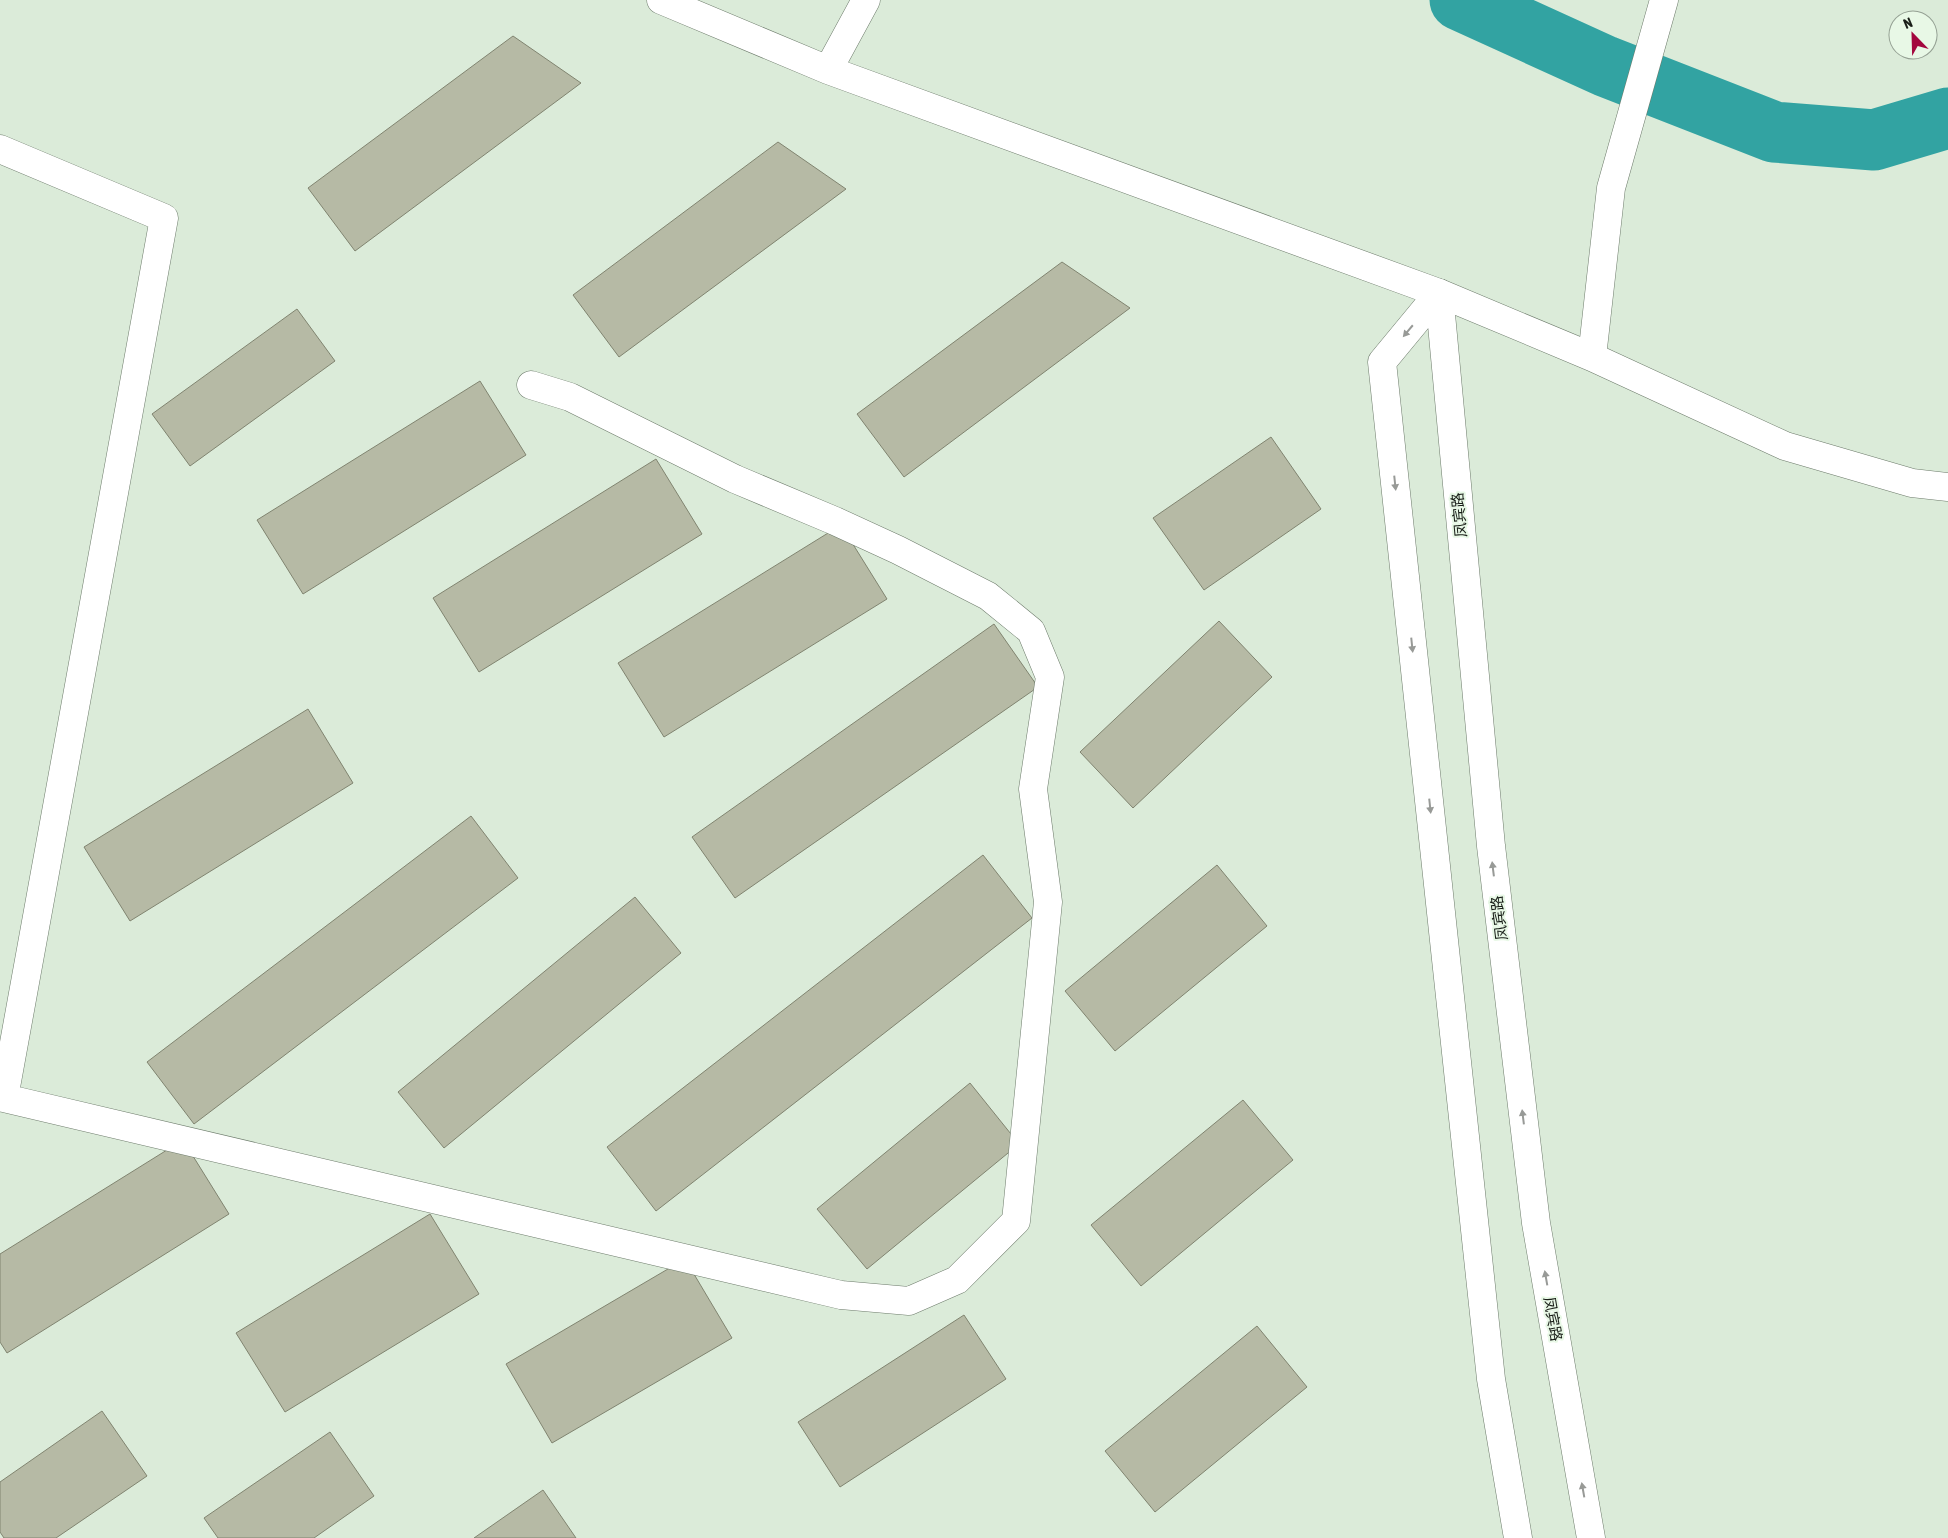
<svg xmlns="http://www.w3.org/2000/svg" width="1948" height="1538" viewBox="0 0 1948 1538" font-family="'Asap Condensed','Noto Sans SC',sans-serif">
<rect width="100%" height="100%" fill="#dbebd9"/>
<g fill="none" stroke-linecap="round" stroke-linejoin="round">
<path stroke="#32a3a2" stroke-width="61" d="M1460 0 1605 66 1774 132 1874 140 1948 118"/>
</g>
<path fill="#b6baa5" stroke="#808470" d="M513 36 581 83 355 251 308 188Z
M778 142 846 189 619 357 573 295Z
M1062 262 1130 308 904 477 857 414Z
M297 309 335 361 190 466 152 414Z
M480 381 526 455 303 594 257 520Z
M1271 437 1321 509 1204 590 1153 518Z
M656 459 702 534 479 672 433 598Z
M841 525 887 599 664 737 618 663Z
M1219 621 1272 677 1133 808 1080 752Z
M994 624 1038 687 735 898 692 837Z
M308 709 353 783 130 921 84 847Z
M471 816 518 878 194 1124 147 1062Z
M983 855 1032 918 656 1211 607 1147Z
M1217 865 1267 926 1115 1051 1065 991Z
M635 897 681 953 444 1148 398 1092Z
M970 1083 1019 1144 867 1269 817 1209Z
M1243 1100 1293 1160 1141 1286 1091 1225Z
M183 1140 229 1214 7 1353 0 1342V1254Z
M430 1214 479 1294 285 1412 236 1333Z
M685 1259 732 1338 552 1443 506 1364Z
M964 1315 1006 1379 840 1487 798 1422Z
M1257 1326 1307 1387 1155 1512 1105 1451Z
M102 1411 147 1476 56 1538H4L0 1532V1482Z
M330 1432 374 1496 314 1538H218L204 1518Z
M543 1490 576 1538H474Z"/>
<g fill="none" stroke-linecap="round" stroke-linejoin="round">
<defs>
<path id="minor" d="M661 0 828 70 1439 293 1592 357 1785 446 1912 483 1948 487
M828 70 866 0
M0 149 164 218 4 1098
M1592 357 1611 188 1664 0
M0 1097 841 1295 909 1301 957 1280 1016 1221 1048 902 1033 789 1050 677 1031 631 988 596 898 550 835 521 735 479 570 397 531 385"/>
<path id="major" d="M1439 293 1382 362 1491 1379 1518 1538
M1439 293 1491 846 1536 1223 1591 1538"/>
</defs>
<use href="#minor" stroke="#6d7b6b" stroke-width="29"/>
<use href="#major" stroke="#6d7b6b" stroke-width="29"/>
<use href="#minor" stroke="#fff" stroke-width="28"/>
<use href="#major" stroke="#fff" stroke-width="28"/>
</g>
<defs><path id="oneway-solid" d="M-6-.8H1V-3.2L6.5 0L1 3.2V.8H-6Z" transform="scale(1.25)"/></defs>
<g fill="#989a97">
<use href="#oneway-solid" transform="translate(1408 331) rotate(130)"/>
<use href="#oneway-solid" transform="translate(1395 483) rotate(84)"/>
<use href="#oneway-solid" transform="translate(1412 645) rotate(84)"/>
<use href="#oneway-solid" transform="translate(1430 806) rotate(84)"/>
<use href="#oneway-solid" transform="translate(1493 869) rotate(-97)"/>
<use href="#oneway-solid" transform="translate(1523 1117) rotate(-97)"/>
<use href="#oneway-solid" transform="translate(1546 1278) rotate(-100)"/>
<use href="#oneway-solid" transform="translate(1583 1490) rotate(-100)"/>
</g>
<g text-anchor="middle" dominant-baseline="central" stroke-width="4" stroke-linejoin="round" paint-order="stroke">
<g font-size="15" fill="#191e18" stroke="#e8f8e6">
<text transform="translate(1459 515) rotate(-95)">凤宾路</text>
<text transform="translate(1499 918) rotate(-97)">凤宾路</text>
<text transform="translate(1553 1319) rotate(80)">凤宾路</text>
</g>
</g>
<g transform="translate(1913 35) rotate(337)"><circle r="24" fill="#e8f8e6" stroke="#95a194"/>
<path d="M0-4L9 19L0 12L-9 19Z" fill="#a3073e"/>
<text y="-8" font-size="14" font-weight="bold" text-anchor="middle" fill="#191e18">N</text>
</g>
</svg>
